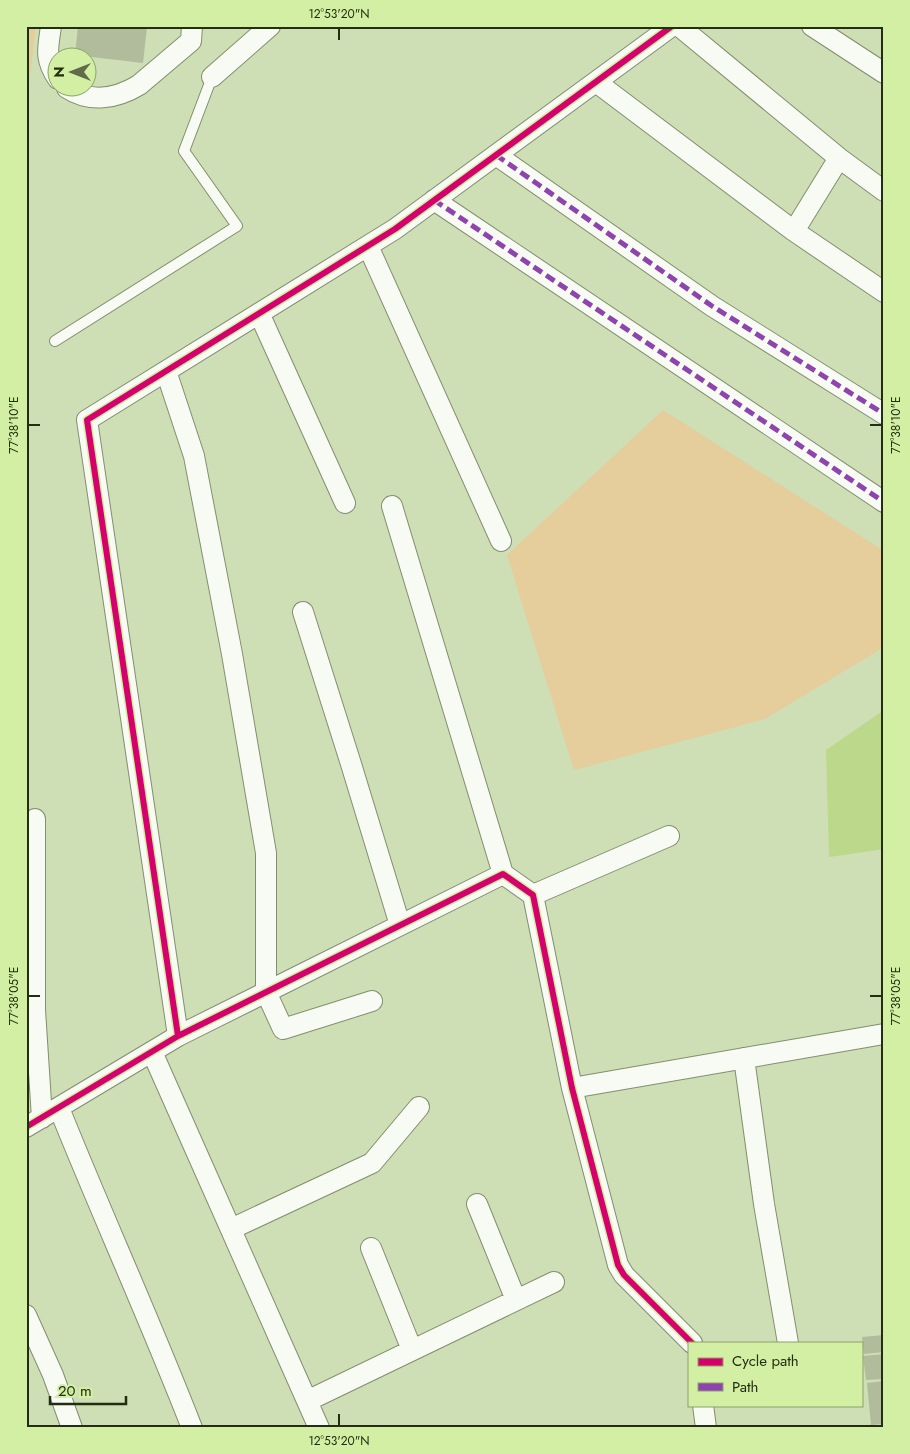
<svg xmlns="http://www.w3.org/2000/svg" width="910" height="1454" viewBox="0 0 910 1454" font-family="Jost,sans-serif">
<rect width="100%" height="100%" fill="#cedeb5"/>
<path fill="#e5cd9c" d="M26 26H36L26 109Z
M663 410 884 551V647L765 719 574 770 507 555Z"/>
<path fill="#bcd88a" d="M884 710V849L829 857 826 750Z"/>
<path fill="#b0bc9c" d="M78 26H147L143 63 75 55Z
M884 1335V1352L864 1354 862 1337Z
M884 1354V1379L866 1380 863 1356Z
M884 1381V1424L871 1425 867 1383Z
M884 1425V1428H873V1426Z"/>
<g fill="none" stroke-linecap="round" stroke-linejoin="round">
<defs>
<path id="lane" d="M55 341 237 226 184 151 212 77"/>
<path id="street" d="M51 26C48 49 44 58 58 79
M679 26 839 158 884 191
M812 26 884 73
M212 77 270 26
M596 82 794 231 884 292
M67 88C90 103 116 99 139 85L191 41 192 26
M496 155 712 306 884 414
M434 200 884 502
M794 231 839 158
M368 246 501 541
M259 313 345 503
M166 371 194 456 232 654 266 853V992L283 1029 372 1001
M392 506 503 874
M303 612 351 764 400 925
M35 819V1010L42 1118
M533 895 669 836
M178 1036 87 420 395 229 672 26
M152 1052 319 1428
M744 1058 764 1204 788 1343
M572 1088 884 1034
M59 1108C102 1215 150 1320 192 1428
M26 1127 178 1036 503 874 533 895 572 1088 618 1265 624 1275 692 1343
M477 1204 516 1300
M231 1229 372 1163 419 1107
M371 1248 412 1350
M26 1315 53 1375 72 1428
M307 1401 554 1282
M703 1405 706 1428"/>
</defs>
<use href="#lane" stroke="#838e6e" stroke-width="12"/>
<use href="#street" stroke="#838e6e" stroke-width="22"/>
<use href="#lane" stroke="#f8faf4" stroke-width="10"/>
<use href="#street" stroke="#f8faf4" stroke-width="20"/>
<path stroke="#8e44ad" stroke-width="5" stroke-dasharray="10 5" stroke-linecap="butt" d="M496 155 712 306 884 414
M434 200 884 502"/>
<defs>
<path id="cycleway" d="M178 1036 87 420 395 229 672 26
M26 1127 178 1036 503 874 533 895 572 1088 618 1265 624 1275 692 1343"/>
</defs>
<use href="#cycleway" stroke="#d2efa4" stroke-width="9"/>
<use href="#cycleway" stroke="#d6006c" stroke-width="6"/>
</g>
<path fill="none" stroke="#232d0f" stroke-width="2" d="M339 28V40M28 425H40M870 425H882M28 996H40M870 996H882M339 1414V1426"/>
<rect width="910" height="1454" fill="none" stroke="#d2efa4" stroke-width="55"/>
<rect x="688" y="1342" width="175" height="65" fill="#d2efa4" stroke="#8ca168"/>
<rect x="698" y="1358" width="25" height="8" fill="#d6006c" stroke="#8ca168"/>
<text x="732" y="1366" font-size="15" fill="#232d0f">Cycle path</text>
<rect x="698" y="1383" width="25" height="8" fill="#8e44ad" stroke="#8ca168"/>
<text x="732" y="1392" font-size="15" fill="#232d0f">Path</text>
<g transform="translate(72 72) rotate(270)"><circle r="24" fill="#d2efa4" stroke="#8ca168"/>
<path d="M0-4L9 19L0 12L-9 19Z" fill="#5f6b49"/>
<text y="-8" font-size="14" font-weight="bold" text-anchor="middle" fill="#232d0f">N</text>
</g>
<path d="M50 1396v8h76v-8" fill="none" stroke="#232d0f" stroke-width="2.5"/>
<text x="58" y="1396" font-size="15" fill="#232d0f" stroke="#d2efa4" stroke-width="4" paint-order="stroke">20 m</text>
<rect x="28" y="28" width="854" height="1398" fill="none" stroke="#232d0f" stroke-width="2"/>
<g font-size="12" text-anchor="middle" fill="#232d0f">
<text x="339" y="18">12°53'20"N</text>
<text transform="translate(896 425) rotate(-90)" y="4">77°38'10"E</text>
<text transform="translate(14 425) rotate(-90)" y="4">77°38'10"E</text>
<text transform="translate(14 996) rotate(-90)" y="4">77°38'05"E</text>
<text transform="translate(896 996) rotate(-90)" y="4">77°38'05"E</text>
<text x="339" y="1445">12°53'20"N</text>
</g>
</svg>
